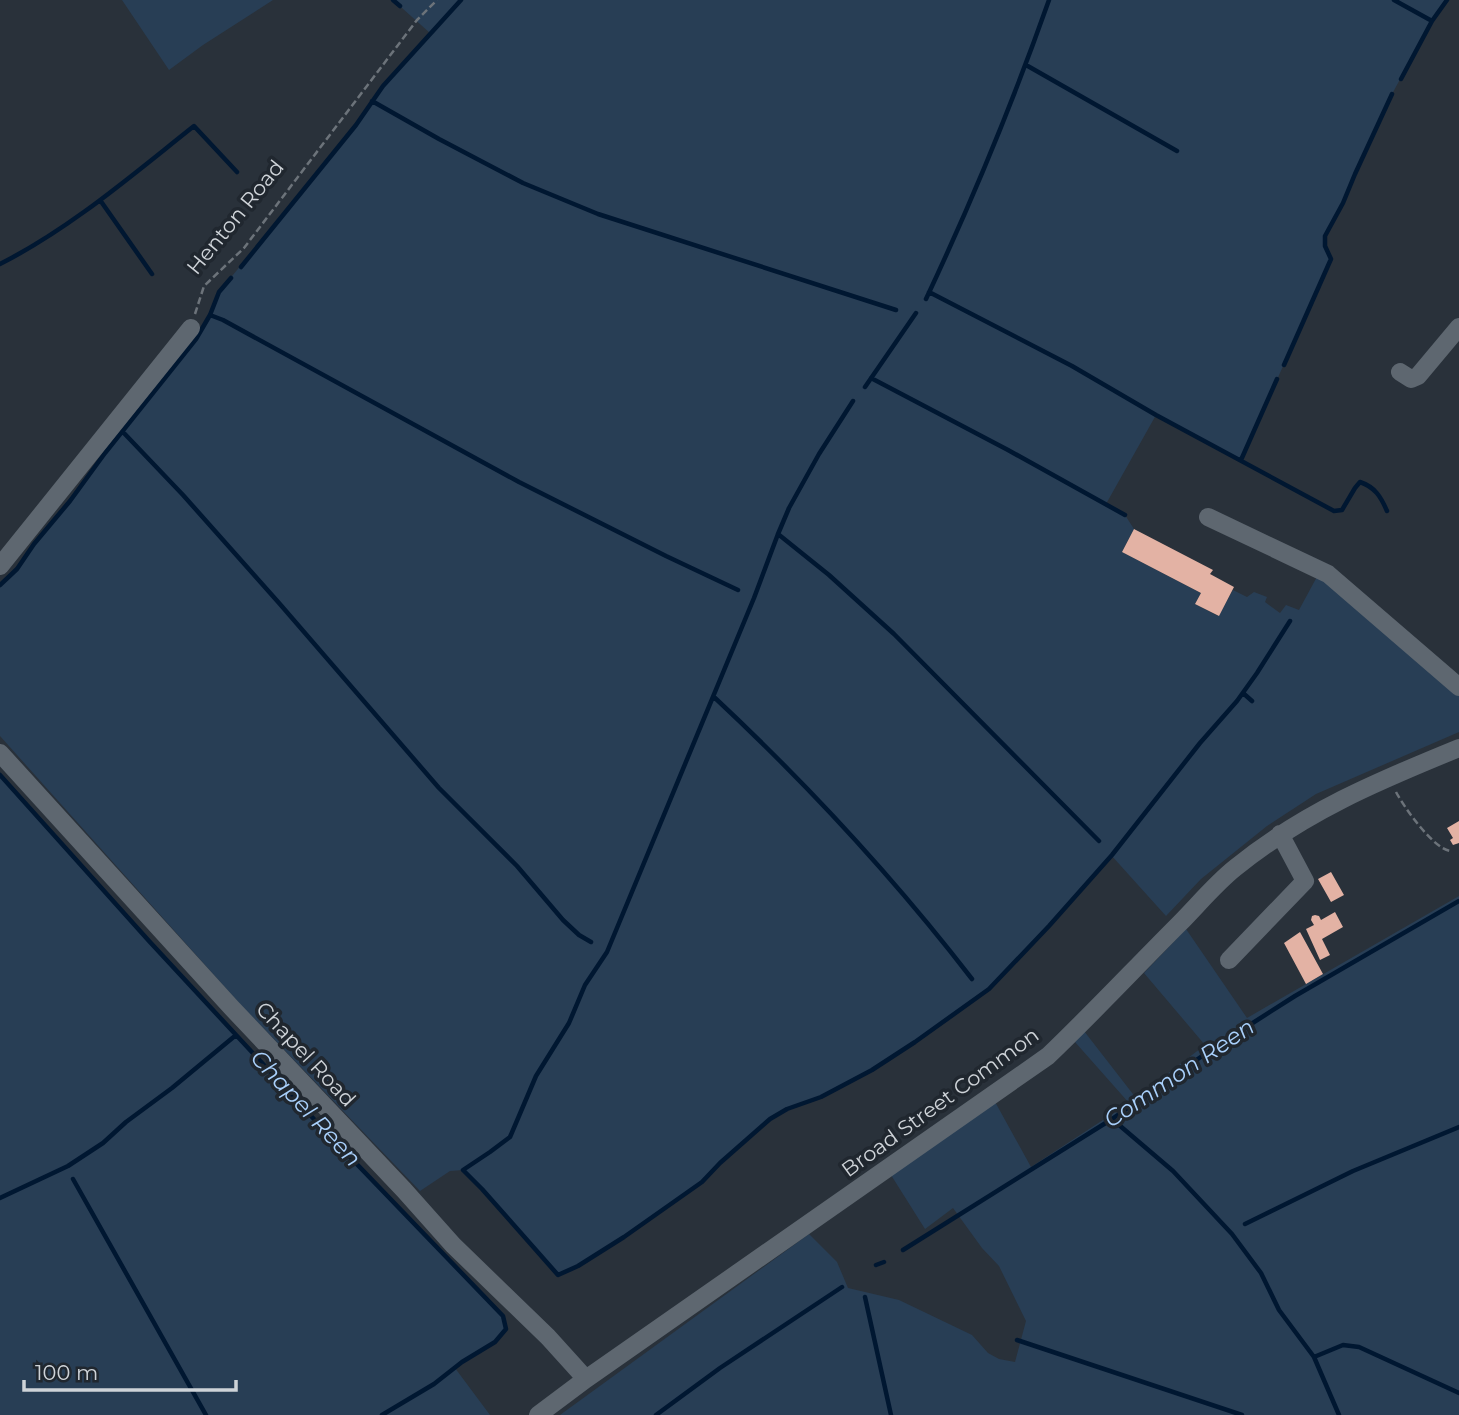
<svg xmlns="http://www.w3.org/2000/svg" width="1459" height="1415" viewBox="0 0 1459 1415" font-family="Montserrat,sans-serif">
<rect width="100%" height="100%" fill="#29313a"/>
<path fill="#283e55" d="M122 0H273L203 45 169 70Z
M393 0H1447L1432 21 1392 94 1355 174 1343 203 1325 236V246L1331 259 1241 460 1156 415 1106 504 1125 515 1134 529 1122 552 1201 593 1195 604 1218 616 1233 590 1247 597 1254 592 1267 597 1265 602 1280 613 1286 605 1299 610 1319 573 1459 694V732L1316 794 1267 826 1201 879 1166 916 1111 855 1022 956 989 989 973 1002 872 1070 821 1097 787 1109 770 1119 720 1163 702 1182 624 1237 578 1266 558 1275 482 1189 463 1170 450 1171 420 1191 240 1004 0 736V585L17 569 34 544 70 501 105 453 196 339 210 315 219 292 356 125 383 86 430 33Z
M0 775 149 941 325 1131 503 1316 506 1329 495 1342 455 1368 490 1415H0Z
M1459 896V1415H560L809 1234 837 1262 848 1288 899 1300 972 1335 988 1353 999 1359 1015 1362 1026 1321 999 1266 982 1248 953 1208 925 1229 891 1175 994 1100 1031 1167 1129 1103 1075 1042 1084 1031 1136 1098 1205 1045 1144 973 1186 929 1247 1018Z"/>
<g fill="none" stroke-linecap="round" stroke-linejoin="round">
<path stroke="#001731" stroke-width="4.5" d="M393 0 400 6
M1394 0 1432 21
M1026 65 1177 151
M1401 79 1432 21 1447 0
M372 101 439 139 523 183 598 214 896 310
M100 200 152 274
M0 264C71 228 132 175 194 126L237 172
M241 267 356 125 383 86 461 0
M929 292 1072 366 1156 415 1334 511 1342 510 1355 488 1360 482C1375 487 1381 497 1387 511
M926 299C972 201 1013 102 1049 0
M210 315 223 320 519 482 666 556 738 590
M1284 365 1331 259 1325 246V236L1343 203 1355 174 1392 94
M871 378 1008 450 1125 515
M865 387 916 313
M853 401 819 454 789 508 778 534 754 598 607 952 585 985 569 1023 536 1076 510 1137 490 1152 463 1170 482 1189 558 1275 578 1266 624 1237 702 1182 720 1163 770 1119 787 1109 821 1097 872 1070 915 1042 989 989 1049 926 1112 855 1200 743 1237 701 1257 673 1290 621
M122 431 183 495 279 603 439 788 517 866 563 920 579 935 591 942
M1241 460 1277 379
M778 534 829 575 894 634 1099 841
M0 585 17 569 34 544 70 501 105 453 196 339 210 315 219 292 231 278
M1243 693 1252 701
M714 697C807 784 894 878 972 979
M0 775 149 941 325 1131 503 1316 506 1329 495 1342 462 1362 434 1384 382 1415
M1112 1119 1173 1171 1232 1234 1261 1273 1279 1310 1314 1357 1339 1415
M73 1179 206 1415
M0 1198 68 1166 103 1143 126 1122 172 1088 236 1035
M1245 1224 1353 1171 1459 1127
M903 1250 1112 1119 1215 1047 1295 996 1459 901
M876 1265 884 1262
M865 1297 891 1415
M1017 1340 1242 1415
M1314 1357 1343 1345 1359 1347 1459 1393
M656 1415 720 1368 842 1287"/>
</g>
<path fill="#e3b2a4" d="M1134 529 1213 570 1210 574 1234 587 1219 616 1195 604 1201 593 1122 552Z
M1459 821V843L1453 845 1450 840 1453 838 1447 828Z
M1331 872 1344 895 1331 902 1318 879Z
M1335 912 1343 927 1322 939 1330 955 1320 960 1306 929 1314 925 1311 920 1312 916 1315 915 1319 916 1321 920Z
M1300 932 1323 974 1306 984 1284 943Z"/>
<g fill="none" stroke-linecap="round" stroke-linejoin="round">
<path stroke="#6c737a" stroke-width="2.5" stroke-dasharray="7 3.5" stroke-linecap="butt" d="M195 314 204 286 244 248 417 20 437 0
M1396 792C1404 807 1434 850 1451 851"/>
<path stroke="#5e6770" stroke-width="18" d="M1400 372 1411 379 1418 376 1459 327
M1208 517 1328 574 1459 687
M0 566 191 328
M0 753 231 1007 404 1190 453 1245 548 1337 586 1379
M1229 960 1305 881 1280 834
M538 1415 586 1379 1048 1056C1093 1013 1135 968 1179 924 1197 906 1215 884 1235 868 1304 812 1378 781 1459 748"/>
</g>
<g text-anchor="middle" dominant-baseline="central" stroke-width="7" stroke-linejoin="round" paint-order="stroke">
<g font-size="21" fill="#ced3d8" stroke="#20272f">
<text transform="translate(235 217) rotate(-51)">Henton Road</text>
<text transform="translate(306 1054) rotate(47)">Chapel Road</text>
<text transform="translate(940 1102) rotate(-36)">Broad Street Common</text>
</g>
<g font-size="23" font-style="italic" fill="#a9d0fb" stroke="#20272f">
<text transform="translate(1179 1073) rotate(-34)">Common Reen</text>
<text transform="translate(306 1108) rotate(47)">Chapel Reen</text>
</g>
</g>
<path d="M24 1380v10h212v-10" fill="none" stroke="#ced3d8" stroke-width="3.5"/>
<text x="35" y="1380" font-size="21" fill="#ced3d8" stroke="#20272f" stroke-width="5" paint-order="stroke">100 m</text>
</svg>
